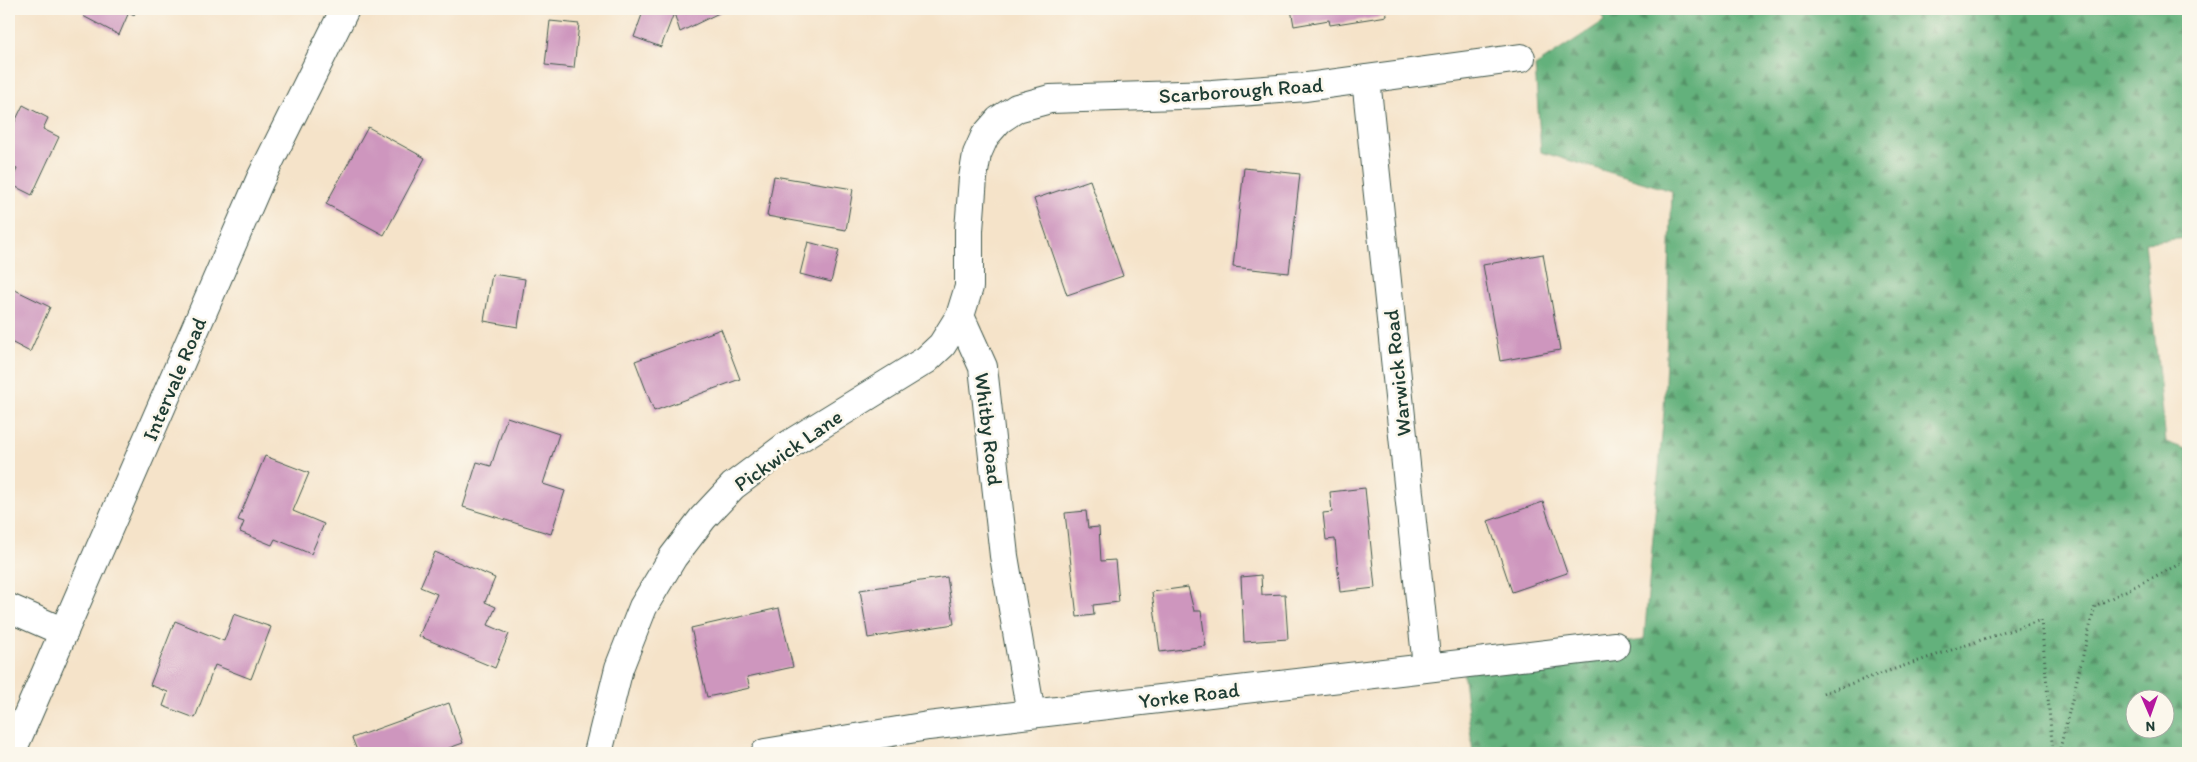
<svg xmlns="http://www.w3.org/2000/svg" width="2197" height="762" viewBox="0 0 2197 762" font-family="Itim,sans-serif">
<defs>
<pattern id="forest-firs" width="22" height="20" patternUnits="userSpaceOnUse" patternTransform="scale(1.25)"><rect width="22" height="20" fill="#64b17b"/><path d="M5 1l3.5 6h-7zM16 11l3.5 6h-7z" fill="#529166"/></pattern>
</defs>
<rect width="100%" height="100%" fill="#fbf7ec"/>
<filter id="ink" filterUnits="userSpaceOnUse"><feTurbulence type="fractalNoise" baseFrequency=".02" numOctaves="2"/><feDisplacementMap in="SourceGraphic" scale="10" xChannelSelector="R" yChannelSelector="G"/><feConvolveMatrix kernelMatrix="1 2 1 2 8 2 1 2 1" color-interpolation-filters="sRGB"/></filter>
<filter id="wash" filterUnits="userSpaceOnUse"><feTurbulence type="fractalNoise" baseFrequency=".0096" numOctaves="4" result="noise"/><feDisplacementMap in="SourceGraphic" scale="20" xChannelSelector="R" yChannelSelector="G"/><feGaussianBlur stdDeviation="1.12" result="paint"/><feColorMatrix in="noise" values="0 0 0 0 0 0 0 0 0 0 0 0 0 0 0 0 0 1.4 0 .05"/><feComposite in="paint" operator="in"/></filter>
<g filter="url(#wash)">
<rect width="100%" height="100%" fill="#f5e3c9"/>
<path fill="url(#forest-firs)" stroke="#427758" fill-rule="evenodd" d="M1602 9H2188V238L2145 242 2166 442 2188 450V753H1473L1462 662 1644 640 1664 411 1672 191 1541 152 1535 66 1604 21ZM2134 700H2164V730H2134Z"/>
<g id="blocks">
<path fill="#ce96be" d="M87 9H137L134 15 129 12 119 35 83 16Z
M644 9H727L680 32 674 13 661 47 634 37Z
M1291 9H1386L1387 16 1330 25 1329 20 1294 26Z
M550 21 579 24 574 68 545 65Z
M23 105 48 118 43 129 59 137 32 195 10 184 17 169 9 165V134Z
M368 127 425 158 384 235 326 204Z
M1244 168 1300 174 1289 273 1233 267Z
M774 176 853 189 846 230 767 216Z
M1090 180 1123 276 1067 295 1034 199Z
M808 242 839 250 831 282 800 274Z
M1543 254 1560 350 1500 361 1483 265Z
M492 274 525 279 518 327 484 321Z
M9 287 50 307 30 352 9 341Z
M721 329 740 379 654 411 635 361Z
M507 417 559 434 543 484 565 491 551 534 463 507 477 462 491 466Z
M265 456 309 473 293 511 324 524 311 554 275 539 272 545 240 532 244 522 238 520Z
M1365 488 1375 588 1340 592 1335 539 1326 540 1323 513 1332 512 1330 492Z
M1543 502 1567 573 1512 592 1488 521Z
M1086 511 1088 528 1099 527 1101 561 1115 560 1119 602 1093 605 1094 615 1077 617 1065 513Z
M435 552 495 578 485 602 496 607 488 625 509 634 495 668 419 636 437 594 420 587Z
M1261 575 1262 595 1285 594 1288 639 1244 642 1241 577Z
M947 577 954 624 868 638 860 590Z
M1188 587 1194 611H1201L1206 646 1160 652 1152 592Z
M779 608 793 667 747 677 750 688 707 697 691 628Z
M234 614 271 627 251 679 215 665 195 718 163 706 168 692 150 685 175 621 224 641Z
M449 703 463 743 435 753H358L352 738Z"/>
</g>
</g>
<g filter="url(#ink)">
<use href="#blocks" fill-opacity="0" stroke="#3f564a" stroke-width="1"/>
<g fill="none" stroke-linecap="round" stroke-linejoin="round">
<defs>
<path id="minor" d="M1366 79 1427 667
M9 608 64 632
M1031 714 1004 556 983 367 960 316 969 287V230L973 178 977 154 985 136 999 120 1017 108 1050 99 1212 94 1306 87 1521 58
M598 753 619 668 643 607 673 557 703 518 733 486 785 447 926 360 942 345 960 316
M765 753 928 726 1615 646"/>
<path id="tertiary" d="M11 753 260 180 345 9"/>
</defs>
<use href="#minor" stroke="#3f564a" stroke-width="30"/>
<use href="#tertiary" stroke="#3f564a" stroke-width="30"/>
<path stroke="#3f564a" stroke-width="3" stroke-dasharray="1 4" stroke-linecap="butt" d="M1823 693 2041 620 2053 753
M2059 753 2095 606 2188 560"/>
<use href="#minor" stroke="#fff" stroke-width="28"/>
<use href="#tertiary" stroke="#fff" stroke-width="28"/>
</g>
</g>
<g text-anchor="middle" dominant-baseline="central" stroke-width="5" stroke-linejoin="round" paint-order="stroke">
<g font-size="21" fill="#1f3d34" stroke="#fbf7ec">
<text transform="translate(1241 90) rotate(-4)">Scarborough Road</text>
<text transform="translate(1397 373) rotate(-96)">Warwick Road</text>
<text transform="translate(174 379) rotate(-67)">Intervale Road</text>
<text transform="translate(989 429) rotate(83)">Whitby Road</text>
<text transform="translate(788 450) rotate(-35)">Pickwick Lane</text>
<text transform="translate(1189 695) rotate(-7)">Yorke Road</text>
</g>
</g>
<rect width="2197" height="762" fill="none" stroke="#fbf7ec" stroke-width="30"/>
<g transform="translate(2150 714) rotate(178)"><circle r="24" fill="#fbf7ec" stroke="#a3ada2"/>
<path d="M0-4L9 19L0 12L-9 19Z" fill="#b5179e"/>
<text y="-8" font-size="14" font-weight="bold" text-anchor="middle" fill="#1f3d34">N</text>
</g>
</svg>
